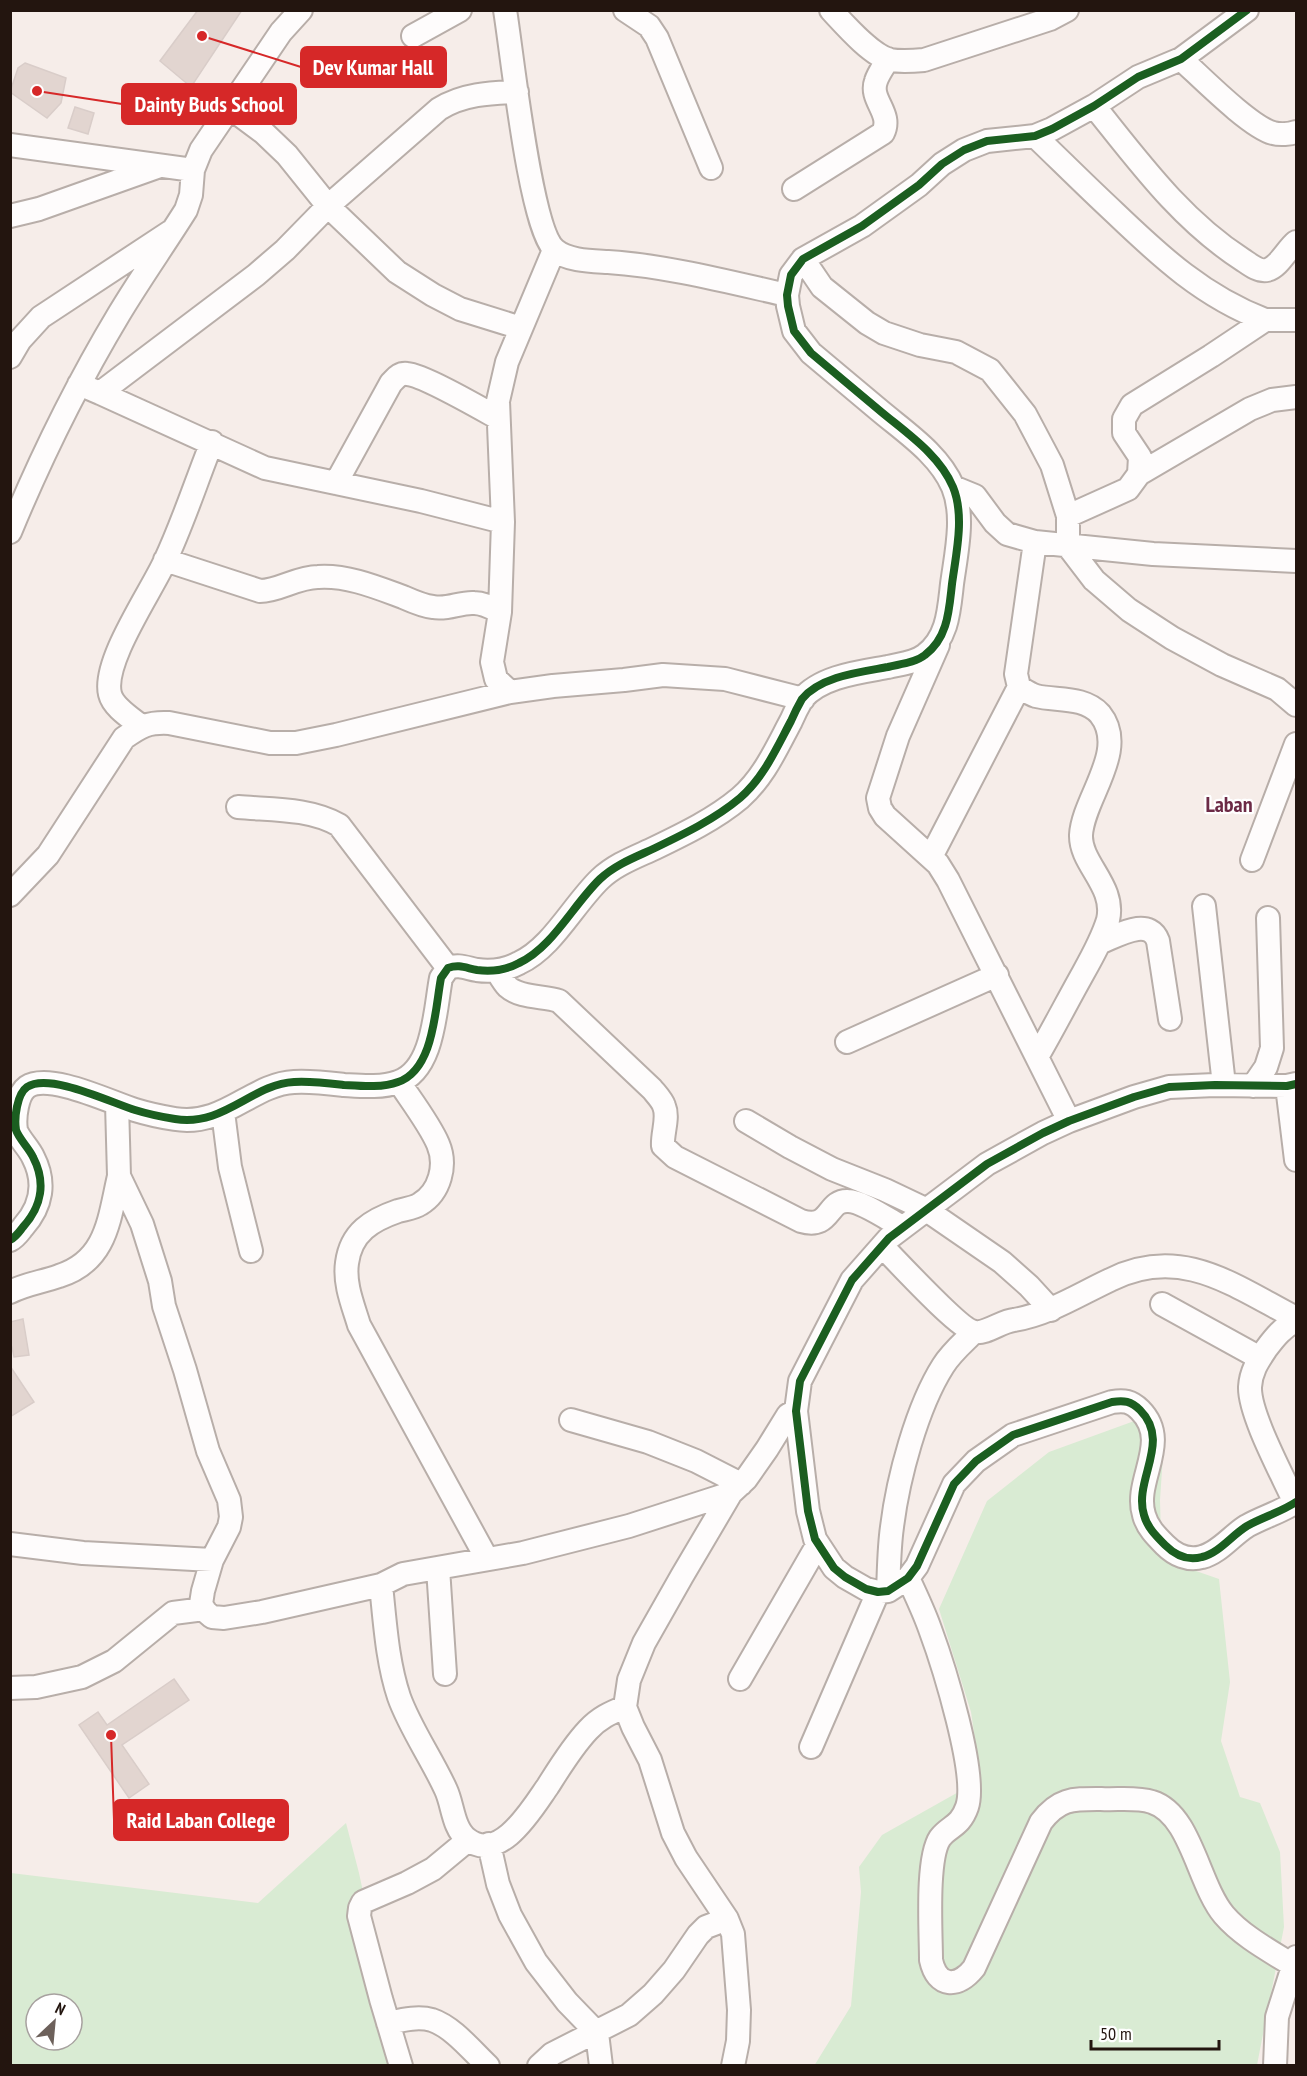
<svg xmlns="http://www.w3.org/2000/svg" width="1307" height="2076" viewBox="0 0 1307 2076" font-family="'PT Sans Narrow',sans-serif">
<rect width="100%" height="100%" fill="#f6ede9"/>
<path fill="#d9ebd3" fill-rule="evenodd" d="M1137 1420 1161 1437 1163 1455 1160 1500 1161 1536 1175 1558 1196 1571 1219 1579 1230 1682 1221 1741 1240 1797 1260 1803 1280 1852 1284 1927 1257 2065 814 2066 851 2006 861 1892 859 1867 882 1835 962 1790 979 1767 971 1712 939 1609 987 1501 1049 1452Z
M346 1823 359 1873 400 2065 11 2066V1873L258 1903ZM36 2004H72V2040H36Z"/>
<path fill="#e2d5d0" stroke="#d9cdc9" stroke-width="1.5" d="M198 10H242L191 87 160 61Z
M25 63 66 78 61 103 47 118 10 92 18 68Z
M75 107 94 113 88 134 68 128Z
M23 1319 29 1355 14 1357 12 1347H10V1322Z
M10 1366 34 1402 10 1417Z
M174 1679 189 1700 122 1745 149 1784 129 1798 79 1725 98 1712 107 1725Z"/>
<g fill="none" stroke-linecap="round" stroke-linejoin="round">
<defs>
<path id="minor" d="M505 10C512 52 530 229 555 250 568 261 592 261 608 262 668 266 729 282 787 295
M625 10 649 26 657 38 711 168
M831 10C845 25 871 55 890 60 902 62 913 61 924 60L1050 19 1067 10
M413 36 460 10
M1181 59C1201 77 1250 127 1273 133 1280 135 1290 134 1296 132
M1094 106C1139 162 1181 220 1243 260 1249 264 1259 272 1267 270 1279 267 1287 249 1296 242
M229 107 264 133 287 155 328 206 397 272 433 295 460 309 521 328
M1035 136C1062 162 1088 188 1115 213 1161 257 1204 297 1265 320
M10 145 193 170
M794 189 883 133C893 113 869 100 876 81 878 74 884 66 888 59
M10 216 39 209 160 166
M803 259 822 287 867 323 884 333 920 345 956 352 990 370 1025 414 1052 465 1068 516V546L1094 580 1129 610 1172 638 1222 665 1277 689 1296 705
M10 357 20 340 41 317 170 232
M79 384 100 393 256 275 285 250 328 206 439 109C463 94 489 93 517 92
M100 393 265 468 421 501 503 522
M1139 474 1250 409 1272 400 1296 397
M336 483 391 383C396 378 399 373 407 374 423 375 480 408 498 418
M953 487 975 496 995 523 1007 534 1035 542 1153 554 1296 561
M1068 516 1128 489 1139 474 1140 457 1124 433V419L1132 405 1211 356 1265 320H1296
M10 532C41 457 77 384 119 314 140 279 164 245 186 210L191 195 193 170 201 150 281 32 301 10
M1035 542 1016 674 1019 687C1024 690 1030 694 1036 696 1056 701 1084 696 1100 714 1129 750 1083 798 1081 835 1080 864 1116 886 1108 920 1102 940 1091 959 1081 977 1066 1004 1052 1031 1037 1057
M165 560 260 591C279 591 297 577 318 577 347 575 376 587 403 597 412 601 423 606 433 607 448 610 460 602 474 603 484 603 492 608 500 612
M938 645 898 736 878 798 880 808 885 816 938 864 948 880 1069 1121
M510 692 496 679 492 662 500 612 503 522 498 401 507 362 554 250
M141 726C131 718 113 707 110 694 102 662 151 592 165 561 183 523 196 482 212 442
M238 807C272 810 309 808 339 825L448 968
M931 857 1019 687
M1252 860 1296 744
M10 895 48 855 124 738C141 726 148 722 169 723L270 743H296L336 735 510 692 553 686 624 680 663 675 725 679 803 699
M1204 906 1224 1085
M1099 943C1117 936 1149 916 1158 941L1170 1019
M497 971C500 976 504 983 508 987 520 998 544 996 559 1001L652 1089C656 1094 662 1100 664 1106 669 1118 662 1133 663 1146L675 1157 801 1221C832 1230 826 1200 848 1201 862 1201 889 1220 902 1227
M847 1042 997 975
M399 1082C411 1100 430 1125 438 1144 447 1165 440 1192 420 1204 414 1208 405 1209 398 1211 372 1220 351 1232 347 1263 344 1284 353 1305 359 1325L487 1559
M1296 1084 1287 1086 1215 1085 1169 1087 1134 1097 1069 1121 1043 1133 987 1164 889 1238 852 1280 800 1381 796 1411 808 1511 815 1539 834 1568 845 1577 866 1589 878 1592 888 1591 908 1578 917 1566 954 1484 976 1461 1013 1435 1112 1402C1124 1400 1131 1401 1140 1410 1172 1442 1133 1480 1144 1515 1147 1527 1156 1536 1165 1545 1175 1555 1188 1561 1202 1557 1219 1553 1232 1535 1247 1526 1263 1517 1281 1512 1296 1502
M1253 1086 1266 1067 1272 1048 1268 918
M1287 1086 1296 1160
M117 1104 119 1176 142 1224 160 1281 164 1306 185 1370 208 1451 229 1500 231 1517 229 1527 212 1560 203 1591 201 1604 205 1611 212 1617 224 1618 262 1612 381 1585 403 1574 523 1553 629 1526 731 1493
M223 1112 230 1167 251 1251
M746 1121 790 1147 832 1169 885 1190 925 1209 1002 1262 1029 1286 1051 1310
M10 1240C16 1237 19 1232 23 1227 42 1206 46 1182 33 1157 29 1148 19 1139 16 1130 14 1118 17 1094 27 1087 49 1072 112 1103 135 1110 148 1114 162 1117 175 1119 224 1127 252 1084 294 1082 311 1081 327 1083 344 1085 361 1086 382 1088 398 1082 434 1070 435 1009 441 978L448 968C459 964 466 968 477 970 492 972 506 970 519 963 552 948 573 905 600 879 616 864 636 857 655 848 684 834 715 819 740 798 764 777 776 749 791 721 794 714 798 706 802 699 821 676 861 672 888 667 900 664 915 663 925 655 948 638 949 610 952 584 956 554 965 516 953 487 939 454 905 432 879 410 856 391 834 372 811 353L794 331 788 306 787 295 791 275 803 259 862 226 919 185 942 164 964 150 987 141 1035 136 1052 129 1094 106 1138 77 1181 59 1247 10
M882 1246C896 1260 960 1330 975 1332 986 1334 1002 1321 1014 1320 1049 1314 1078 1295 1110 1280 1181 1244 1234 1286 1296 1318
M10 1292C26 1284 42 1282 59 1276 107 1261 109 1219 119 1176
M1162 1304 1260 1358
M571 1420 648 1442 696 1461 741 1484
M1295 1503C1283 1476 1249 1414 1250 1387 1251 1371 1258 1361 1266 1349 1275 1337 1283 1327 1296 1321
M10 1544 83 1553 212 1560
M438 1568 445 1674
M908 1578C916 1595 924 1612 930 1629 943 1664 978 1775 967 1807 960 1827 949 1826 940 1838 926 1859 931 1933 931 1960 937 1988 958 1988 974 1968L1041 1822C1059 1798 1073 1799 1101 1799 1117 1800 1137 1797 1152 1802 1191 1814 1198 1884 1224 1915 1242 1936 1270 1951 1294 1966
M381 1585C385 1622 387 1661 399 1697 410 1728 432 1759 446 1790 453 1805 453 1828 467 1839 500 1865 533 1807 548 1786 560 1767 572 1747 588 1730 599 1718 610 1713 625 1707
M888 1591C889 1570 889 1548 892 1527 898 1478 917 1407 943 1366 951 1353 963 1343 974 1332
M740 1679 818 1544
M10 1688 36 1687 82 1677 114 1661 173 1613 204 1609
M811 1747 878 1592
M489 1844 498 1884 510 1915 536 1962 567 2002 597 2033 601 2066
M388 2023C402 2020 418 2016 432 2020 453 2027 472 2051 488 2066
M401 2066 381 1999 359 1916 360 1908 363 1902 407 1883 433 1869 468 1840
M539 2066 552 2054 629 2015 653 1994 674 1970 698 1935 706 1927 727 1919
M733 2066 738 2041 739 2010 733 1934 727 1919 686 1858 673 1833 650 1760 633 1727 625 1707 629 1680 644 1643 682 1576 731 1493 746 1479 767 1449 788 1415 796 1411
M1275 2066 1277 2017 1296 1957"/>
</defs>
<use href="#minor" stroke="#b8aea9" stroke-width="26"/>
<use href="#minor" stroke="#fefcfc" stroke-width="22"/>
<defs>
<path id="cycleway" d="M1296 1084 1287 1086 1215 1085 1169 1087 1134 1097 1069 1121 1043 1133 987 1164 889 1238 852 1280 800 1381 796 1411 808 1511 815 1539 834 1568 845 1577 866 1589 878 1592 888 1591 908 1578 917 1566 954 1484 976 1461 1013 1435 1112 1402C1124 1400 1131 1401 1140 1410 1172 1442 1133 1480 1144 1515 1147 1527 1156 1536 1165 1545 1175 1555 1188 1561 1202 1557 1219 1553 1232 1535 1247 1526 1263 1517 1281 1512 1296 1502
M10 1240C16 1237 19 1232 23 1227 42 1206 46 1182 33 1157 29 1148 19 1139 16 1130 14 1118 17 1094 27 1087 49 1072 112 1103 135 1110 148 1114 162 1117 175 1119 224 1127 252 1084 294 1082 311 1081 327 1083 344 1085 361 1086 382 1088 398 1082 434 1070 435 1009 441 978L448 968C459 964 466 968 477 970 492 972 506 970 519 963 552 948 573 905 600 879 616 864 636 857 655 848 684 834 715 819 740 798 764 777 776 749 791 721 794 714 798 706 802 699 821 676 861 672 888 667 900 664 915 663 925 655 948 638 949 610 952 584 956 554 965 516 953 487 939 454 905 432 879 410 856 391 834 372 811 353L794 331 788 306 787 295 791 275 803 259 862 226 919 185 942 164 964 150 987 141 1035 136 1052 129 1094 106 1138 77 1181 59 1247 10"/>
</defs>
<use href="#cycleway" stroke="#fff" stroke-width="11"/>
<use href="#cycleway" stroke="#1b5e20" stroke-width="8"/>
</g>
<g text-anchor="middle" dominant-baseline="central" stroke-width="4.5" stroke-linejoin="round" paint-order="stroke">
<g font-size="22" font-weight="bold" fill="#6c2a46" stroke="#fff">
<text x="1229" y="804">Laban</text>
</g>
</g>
<path fill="none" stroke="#d62828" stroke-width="2" d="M202 36L301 67M37 91L122 104M111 1735L114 1820"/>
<g fill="#d62828" stroke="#fff" stroke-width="2">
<circle cx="202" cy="36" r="6"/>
<circle cx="37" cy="91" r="6"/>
<circle cx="111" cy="1735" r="6"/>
</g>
<g fill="#d62828" stroke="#d62828" stroke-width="2">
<rect x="301" y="47" width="145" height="40" rx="6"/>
<rect x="122" y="84" width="174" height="40" rx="6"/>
<rect x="114" y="1800" width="174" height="40" rx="6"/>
</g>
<g font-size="22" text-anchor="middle" font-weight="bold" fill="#fff">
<text x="373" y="75">Dev Kumar Hall</text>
<text x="209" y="112">Dainty Buds School</text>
<text x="201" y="1828">Raid Laban College</text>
</g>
<rect width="1307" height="2076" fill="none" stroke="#23150f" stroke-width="24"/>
<g transform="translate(54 2022) rotate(26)"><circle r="28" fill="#ffffff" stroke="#a7a19f" stroke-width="1.5"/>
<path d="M0-4.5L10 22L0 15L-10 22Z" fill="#6d615b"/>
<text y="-9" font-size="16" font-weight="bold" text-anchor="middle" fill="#23150f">N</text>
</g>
<path d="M1091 2040v9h128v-9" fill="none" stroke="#23150f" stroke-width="3"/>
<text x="1100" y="2040" font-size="18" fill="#23150f" stroke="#ffffff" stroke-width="4.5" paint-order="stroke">50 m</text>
</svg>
